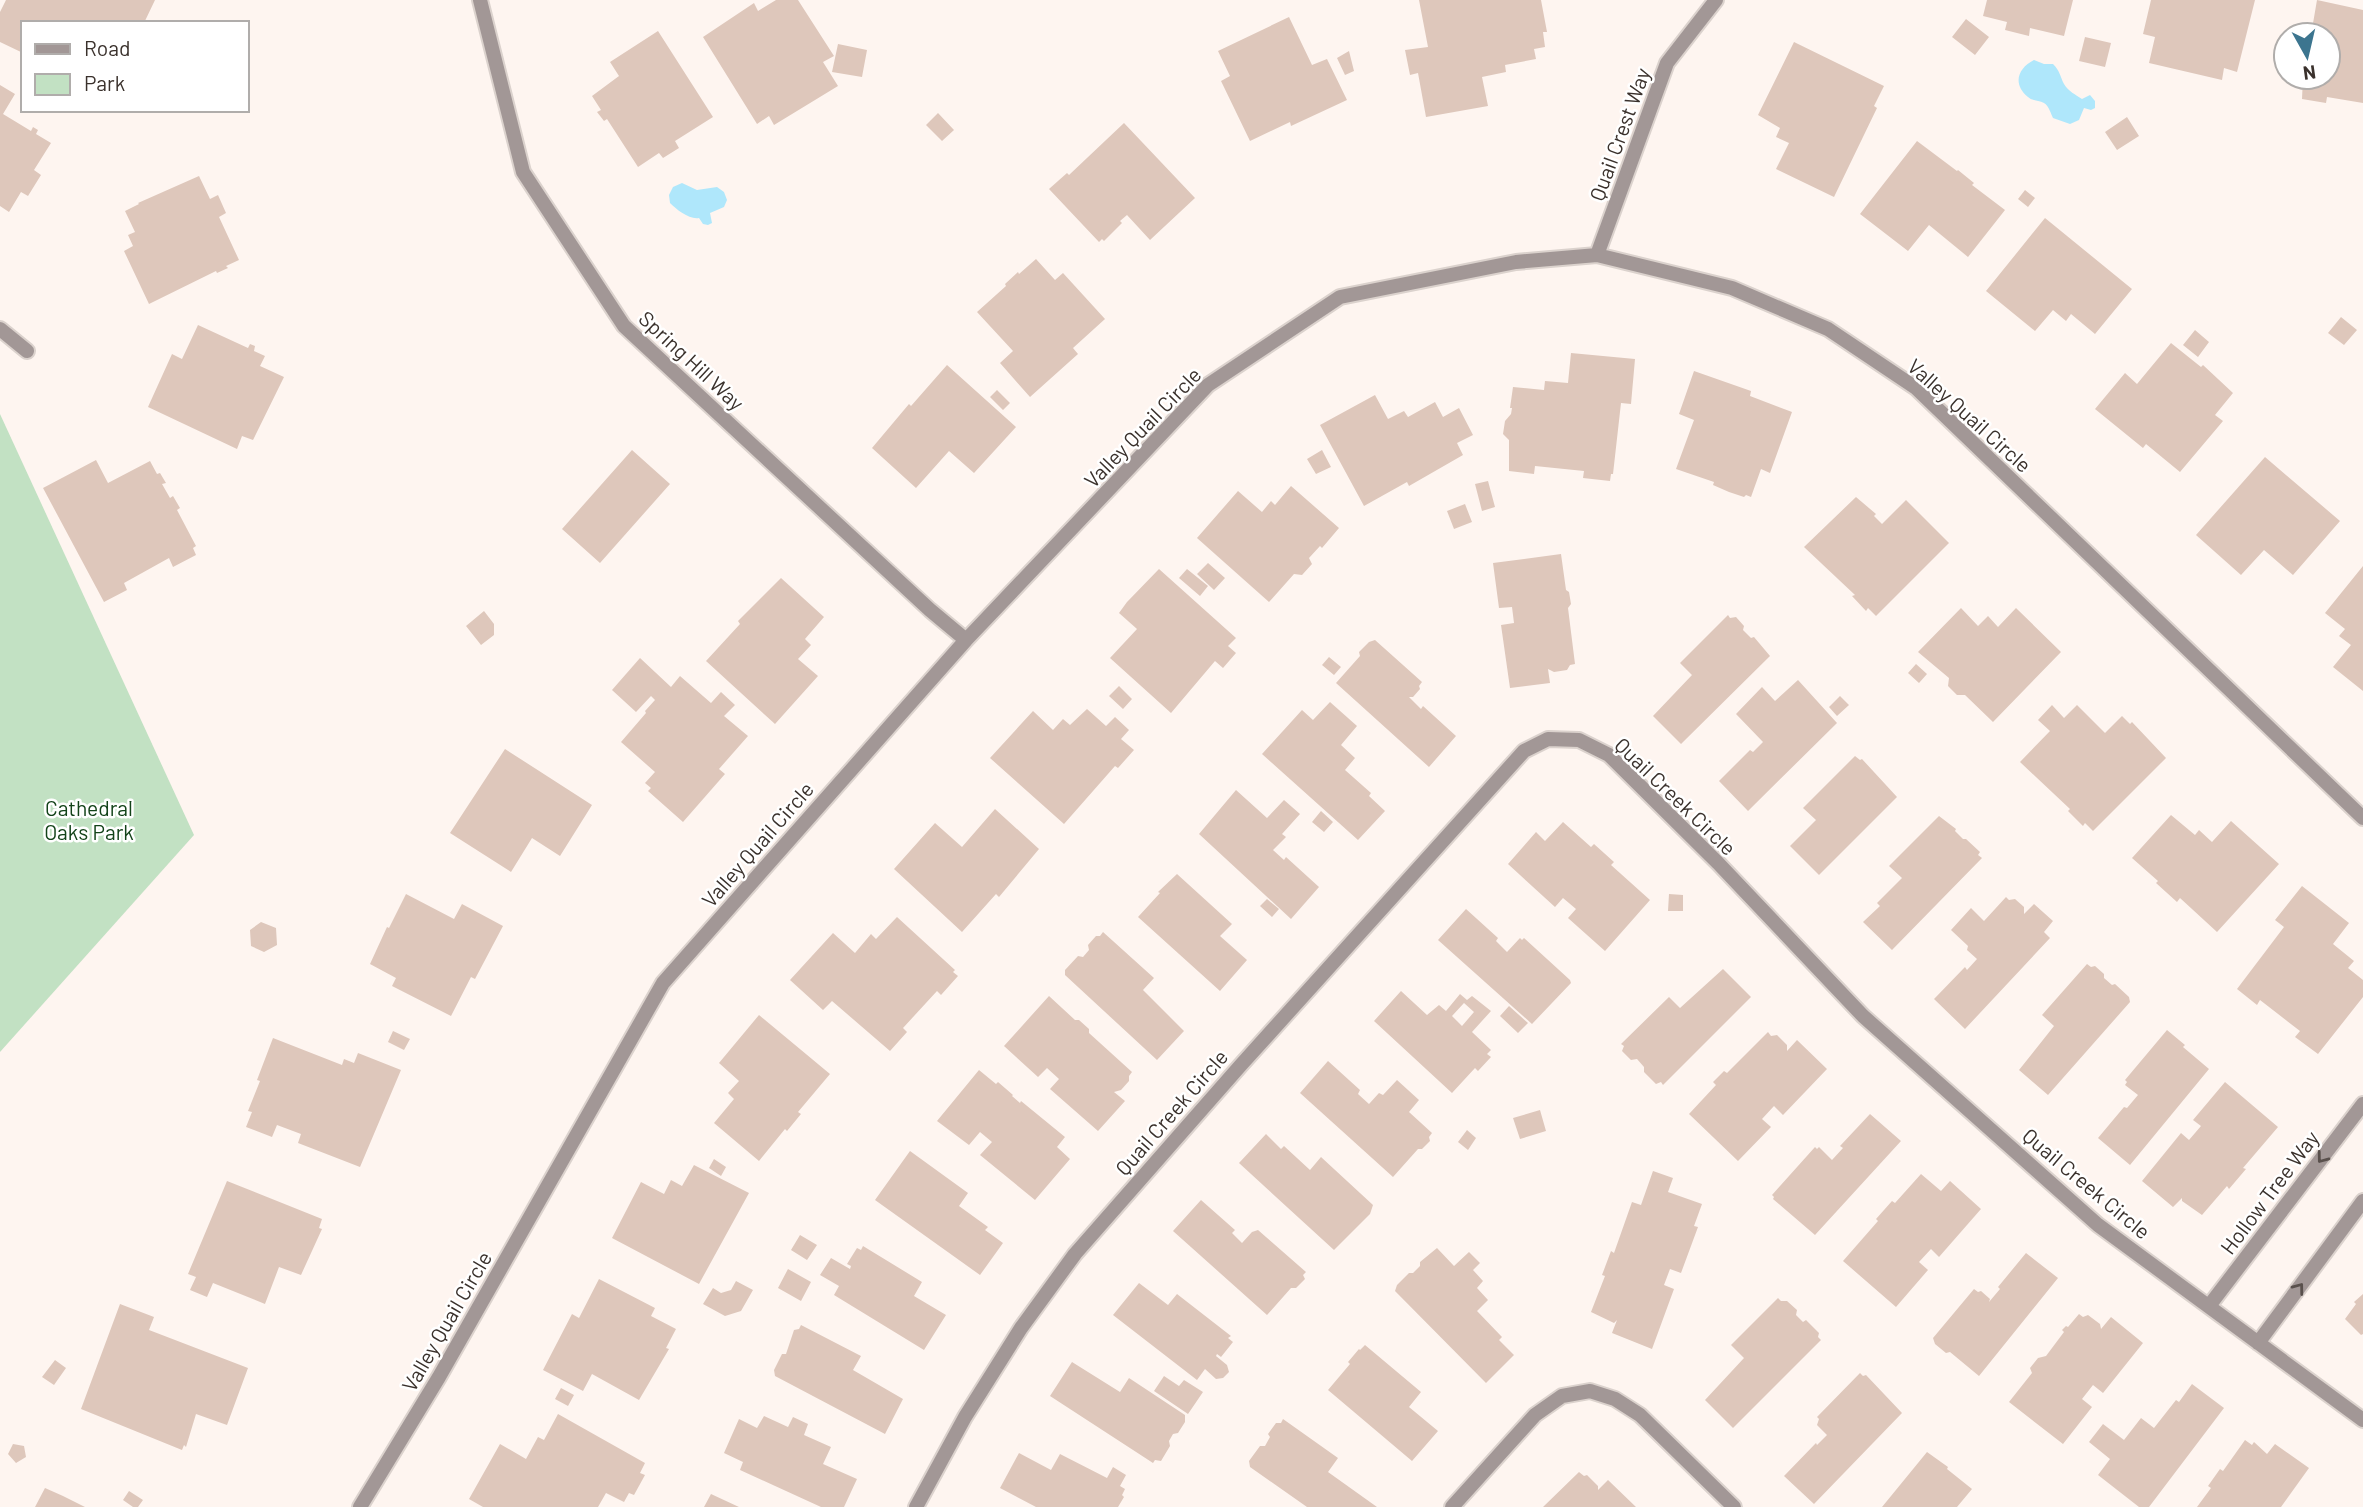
<svg xmlns="http://www.w3.org/2000/svg" width="2363" height="1507" viewBox="0 0 2363 1507" font-family="Barlow,sans-serif">
<rect width="100%" height="100%" fill="#fef5f0"/>
<path fill="#c2e1c3" d="M0 414 194 835 0 1052Z"/>
<path fill="#afe7fb" d="M2034 60 2044 64H2053C2060 71 2060 76 2064 84 2068 91 2076 95 2082 99L2090 95 2095 101V108L2091 110 2084 108 2079 120 2070 124 2053 118C2051 114 2049 106 2044 103 2039 100 2032 101 2028 97 2012 84 2018 68 2034 60Z
M682 183 697 190 717 187 724 192 727 200 724 207 710 213 712 223 708 225 703 224 699 218C690 220 677 210 670 203L669 195 673 187Z"/>
<path fill="#dec7bb" fill-rule="evenodd" d="M6 0H155L144 23H23V53L0 42V12Z
M776 0H798L834 56 823 62 838 86 774 125 769 116 757 124 703 37 754 3 758 11Z
M1419 0H1541L1547 32H1543L1545 47 1534 49 1536 59 1505 65 1506 72 1482 77 1488 106 1426 117 1418 73 1410 75 1405 50 1428 47Z
M1987 0H2073L2064 36 2030 28 2029 36 2005 30 2007 22 1983 16Z
M2151 0H2255L2237 72 2224 68 2222 80 2149 63 2155 37 2143 34Z
M2317 0 2363 10V103L2327 97 2326 103 2302 99 2303 77H2328V35H2311Z
M1289 17 1312 65 1327 59 1347 100 1291 126 1290 122 1250 141 1221 81 1230 76 1218 51Z
M1966 19 1989 37 1975 55 1952 37Z
M658 31 713 117 675 141 679 148 663 158 659 153 638 167 607 119 604 121 597 112 601 110 592 96 619 76 610 62Z
M2085 37 2111 43 2105 67 2079 61Z
M1794 42 1884 86 1874 106 1877 108 1834 197 1776 169 1789 143 1776 137 1780 128 1758 115Z
M838 44 867 50 862 77 832 72Z
M1349 51 1354 71 1345 75 1337 58Z
M0 85 15 94 3 114 31 131 33 127 38 130 36 134 51 143 34 170 41 175 28 196 21 192 9 212 0 206Z
M938 113 954 130 942 141 926 125Z
M2127 117 2139 136 2117 150 2105 132Z
M1124 123 1195 198 1150 240 1127 215 1120 221 1122 223 1104 241 1102 239 1099 242 1049 189 1067 173 1069 175Z
M1917 141 1957 171 1958 170 1974 183 1972 185 2005 210 1968 257 1929 225 1908 251 1860 214Z
M199 176 210 199 218 195 226 213 219 217 239 260 226 266 228 268 217 273 216 271 149 304 124 251 133 246 128 235 135 232 125 211 139 204 138 203Z
M2025 190 2035 198 2028 207 2018 199Z
M2045 218 2132 289 2095 334 2071 314 2066 321 2053 310 2035 331 1986 291Z
M1036 259 1055 280 1063 273 1105 319 1073 348 1078 354 1030 397 1000 363 1013 351 977 312 1006 286 1005 284 1018 272 1019 274Z
M2341 317 2357 330 2344 345 2328 333Z
M198 325 248 348 250 344 255 346 254 351 265 356 260 366 284 377 253 440 242 436 237 449 148 407 172 354 182 359Z
M2195 330 2209 342 2198 357 2183 345Z
M2171 343 2201 367 2203 365 2233 393 2215 415 2223 421 2180 472 2146 444 2143 448 2095 409 2125 373 2137 384Z
M1571 353 1635 359 1631 404 1621 403 1613 474H1611L1610 481 1583 478 1584 471 1535 466 1534 474 1509 471V440L1503 434 1505 421 1511 414 1512 408H1510L1513 387 1544 390 1545 381 1568 383Z
M947 365 1016 427 974 473 949 451 916 488 872 448 909 404 911 406Z
M1694 371 1751 391 1750 396 1792 412 1770 473 1761 469 1751 497 1746 495 1744 497 1729 492 1713 485 1714 482 1676 469 1694 420 1679 414Z
M997 390 1010 403 1003 410 990 397Z
M1375 395 1388 419 1404 411 1408 417 1435 402 1443 417 1459 408 1473 435 1457 443 1463 455 1409 486 1407 482 1364 506 1320 425Z
M632 450 670 484 600 563 562 529Z
M1322 450 1331 467 1316 474 1307 459Z
M2265 457 2340 521 2293 575 2264 550 2241 575 2196 535Z
M96 460 108 483 150 461 157 474 160 473 166 483 162 484 170 498 173 496 180 508 177 510 196 546 193 548 196 555 173 567 169 558 124 583 127 590 104 602 43 488Z
M1488 481 1495 507 1482 511 1475 484Z
M1291 486 1339 528 1322 548 1320 546 1309 558 1312 564 1302 575 1294 574 1269 602 1197 538 1238 491 1262 512 1271 501 1275 505Z
M1856 497 1876 514 1874 516 1882 524 1906 500 1949 543 1876 616 1868 608 1866 611 1852 596 1855 595 1804 547Z
M1465 504 1472 522 1454 529 1447 511Z
M1561 554 1566 590 1569 592 1571 604 1568 608 1575 664 1570 665 1567 670 1554 672 1548 669 1550 683 1510 688 1501 625 1514 623 1512 607 1499 608 1493 563Z
M1208 563 1225 578 1214 590 1197 574Z
M2363 566V691L2333 667 2351 645 2339 636 2345 629 2325 613Z
M1159 569 1236 638 1228 646 1236 653 1223 668 1215 661 1171 713 1110 658 1137 629 1119 613 1127 602Z
M1187 569 1208 586 1200 596 1179 578Z
M781 578 824 617 805 639 811 645 798 659 818 676 775 724 706 661 740 624 738 621Z
M1961 608 1978 626 1988 616 1998 627 2016 608 2061 652 1993 722 1965 695H1957L1948 686 1949 678 1918 652Z
M484 611 494 624V635L481 645 466 626Z
M1728 615 1730 618 1736 617 1744 626 1743 630 1751 638 1754 637 1770 656 1681 744 1653 716 1692 675 1680 663Z
M1375 640 1422 682 1419 686 1420 689 1413 697H1409L1421 709 1423 706 1456 736 1429 767 1336 683 1360 656 1359 652 1369 642Z
M1329 657 1341 667 1334 675 1322 665Z
M640 658 671 687 680 676 711 703 721 692 735 705 724 716 748 736 719 769 725 774 683 822 648 791 651 788 645 783 655 772 621 742 646 713 645 711 655 700 651 696 636 712 612 690Z
M1916 664 1927 674 1919 683 1908 673Z
M1798 680 1837 723 1748 811 1719 781 1750 750 1753 752 1763 742 1736 714 1762 687 1775 701Z
M1119 686 1132 699 1123 709 1109 696Z
M1840 696 1849 705 1837 716 1829 707Z
M1330 702 1357 726 1341 745 1355 758 1345 770 1371 793 1369 796 1385 811 1358 840 1262 754 1302 710 1313 720Z
M2052 705 2064 718 2077 705 2105 733 2122 716 2130 724 2132 722 2166 758 2093 831 2085 823 2083 826 2068 811 2070 809 2020 762 2050 731 2038 720Z
M1087 709 1106 726 1115 717 1129 730 1121 739 1134 750 1118 768 1115 766 1064 824 990 758 1033 711 1053 730 1063 719 1070 725Z
M505 749 592 805 560 856 532 838 511 872 450 833Z
M1855 756 1860 760 1862 759 1897 797 1819 875 1790 846 1816 820 1803 808Z
M1236 790 1267 818 1284 800 1300 814 1282 834 1286 837 1273 850 1284 860 1286 857 1319 887 1291 919 1199 834Z
M995 809 1039 849 999 897 996 894 962 932 894 869 935 823 962 847Z
M1321 811 1333 822 1324 832 1312 822Z
M2171 815 2195 835 2199 830 2212 842 2231 821 2279 864 2217 932 2180 898 2177 902 2156 883 2158 881 2132 858Z
M1939 816 1956 829 1955 831 1963 839H1966L1980 852 1978 855 1982 858 1892 950 1863 922 1880 906 1877 903 1902 878 1889 866Z
M1563 822 1591 847 1594 844 1614 862 1611 865 1650 900 1605 951 1568 918 1576 909 1563 898 1555 907 1508 864 1536 832 1545 841Z
M1177 874 1232 924 1220 936 1247 960 1220 991 1138 917 1160 893 1158 892Z
M2302 886 2349 923 2333 944 2354 961 2348 968 2363 980V997L2318 1054 2295 1037 2300 1031 2260 1000 2257 1005 2237 989 2284 927 2275 920Z
M406 894 454 919 462 904 503 926 475 979 471 977 451 1016 392 986 396 978 370 964 387 927 389 928Z
M1669 894 1683 895V911H1668Z
M2006 897 2009 900 2015 899 2024 907V914L2034 904 2053 921 2044 932 2050 938 1965 1029 1934 999 1965 967 1967 970 1977 959 1967 950 1968 946 1951 930 1971 908 1984 921Z
M1267 899 1279 909 1272 917 1260 906Z
M1466 909 1498 938 1496 941 1507 952 1520 938 1522 940 1524 938 1570 980 1571 983 1532 1024 1438 940Z
M897 917 955 970 953 972 958 976 941 995 937 991 903 1028 907 1032 890 1051 832 1001 823 1010 790 980 833 933 855 953 871 934 876 939Z
M261 922 276 928 277 945 264 952 251 946 250 930Z
M1103 932 1154 978 1143 990 1184 1031 1157 1060 1065 975V970L1078 956 1083 957 1089 950 1088 945 1096 936H1100Z
M2087 964 2091 967 2095 966 2104 974V978L2112 985 2115 984 2129 997 2130 1002 2048 1095 2019 1070 2054 1026 2042 1015Z
M1723 969 1751 997 1663 1085 1661 1082 1656 1084 1644 1072V1067L1637 1059 1631 1060 1622 1051 1624 1046 1621 1044 1669 997 1680 1008Z
M1401 991 1427 1015 1439 1005 1446 1011 1460 994 1467 1000 1472 996 1491 1011 1472 1032 1491 1050 1487 1054 1491 1057 1478 1071 1475 1068 1452 1093 1374 1021ZM1464 1003 1474 1012 1462 1026 1452 1016Z
M1049 996 1075 1020H1079L1089 1029V1033L1132 1072 1129 1076V1081L1121 1090 1114 1092 1125 1101 1098 1131 1050 1089 1059 1079 1047 1068 1038 1077 1004 1046Z
M1509 1006 1528 1023 1518 1033 1500 1016Z
M759 1015 830 1074 798 1112 801 1114 787 1131 785 1129 759 1161 714 1123 734 1099 728 1093 739 1081 719 1063Z
M2167 1030 2185 1045 2183 1047 2209 1069 2130 1165 2098 1138 2124 1107 2127 1108 2138 1095 2125 1085 2127 1082 2125 1080Z
M393 1031 410 1039 404 1050 388 1042Z
M1768 1032 1771 1036 1777 1035 1787 1045V1051L1797 1040 1827 1069 1783 1115 1774 1106 1762 1119 1771 1127 1738 1161 1689 1114 1716 1085 1713 1082 1724 1071 1727 1073Z
M273 1038 342 1065 344 1059 354 1063 358 1053 401 1070 360 1167 298 1143 301 1134 277 1125 272 1137 246 1127 252 1112 248 1111 260 1081 257 1080Z
M1328 1061 1360 1090 1358 1094 1369 1104 1379 1093 1383 1095 1397 1080 1419 1100 1409 1112 1432 1133 1429 1137 1430 1141 1422 1149H1418L1393 1177 1300 1093Z
M979 1070 996 1084 998 1082 1013 1095 1012 1096 1020 1103 1021 1101 1065 1137 1057 1147 1070 1159 1035 1200 980 1155 992 1142 980 1132 969 1145 937 1121Z
M2225 1082 2278 1127 2243 1168 2246 1169 2229 1189 2227 1186 2202 1215 2182 1201V1198L2173 1207 2142 1181 2181 1133 2189 1140 2201 1126 2193 1120Z
M1540 1110 1546 1131 1520 1139 1513 1118Z
M1870 1114 1901 1141 1815 1235 1773 1199 1774 1197 1772 1195 1815 1147 1817 1149 1819 1147 1832 1160 1843 1148 1840 1146Z
M1467 1130 1476 1138 1468 1150 1458 1142Z
M1266 1134 1281 1149 1284 1146 1310 1170 1321 1157 1373 1205 1370 1214 1334 1250 1239 1163Z
M910 1151 968 1193 959 1206 988 1227 985 1230 1003 1243 980 1275 875 1200Z
M714 1159 726 1167 721 1176 709 1168Z
M694 1165 749 1193 699 1284 612 1238 641 1182 664 1194 671 1180 682 1186Z
M1653 1171 1673 1178 1668 1192 1702 1204 1694 1226 1698 1227 1681 1273 1670 1269 1664 1285 1674 1289 1652 1349 1612 1333 1617 1320 1614 1323 1591 1312 1605 1276 1602 1275 1611 1251 1614 1253 1632 1202 1641 1205Z
M1921 1174 1941 1191 1950 1181 1981 1209 1939 1257 1931 1249 1919 1262 1928 1270 1896 1307 1843 1261 1878 1221 1876 1219 1892 1201 1895 1203Z
M227 1181 322 1219 319 1228 322 1229 301 1275 279 1267 265 1304 213 1283 207 1297 190 1290 196 1277 188 1274Z
M1201 1200 1235 1230 1232 1233 1242 1243 1252 1232 1258 1230 1306 1272 1303 1275 1305 1279 1296 1288H1291L1267 1315 1173 1231Z
M800 1235 817 1245 807 1260 791 1250Z
M863 1246 922 1282 914 1296 946 1315 924 1350 834 1295 839 1286 820 1275 831 1258 850 1269 851 1266 847 1264 857 1248 861 1250Z
M1437 1248 1454 1266 1469 1252 1480 1263 1473 1270 1483 1281 1477 1288 1488 1300 1477 1311 1502 1337 1499 1340 1514 1355 1486 1383 1395 1291 1397 1285 1409 1273H1413L1420 1266V1262Z
M2026 1253 2058 1278 1979 1376 1950 1352 1946 1353 1935 1344 1933 1338 1974 1289 1978 1292 1981 1291 1990 1299 1989 1302 2000 1289 1998 1287Z
M788 1269 811 1282 801 1301 778 1288Z
M599 1279 655 1308 651 1316 676 1329 666 1348 669 1349 639 1400 592 1374 583 1391 543 1370 572 1314 579 1318Z
M736 1281 753 1290 741 1311 725 1316 703 1304 713 1288 721 1293 731 1290Z
M1139 1283 1168 1305 1177 1294 1231 1336 1228 1338 1233 1342 1221 1357 1217 1354 1216 1356 1227 1365 1229 1372 1223 1378 1216 1379 1205 1369 1197 1380 1113 1315Z
M2363 1294V1334L2361 1335 2345 1319 2356 1304 2354 1302Z
M1778 1298 1781 1301H1787L1797 1310 1796 1315 1803 1322 1806 1320 1819 1333 1818 1337 1821 1340 1733 1428 1705 1400 1744 1358 1731 1345Z
M120 1304 154 1317 149 1330 248 1368 227 1425 196 1414 186 1447 184 1445 182 1450 81 1409Z
M2079 1314 2083 1317 2088 1315 2100 1324 2101 1329 2111 1317 2143 1343 2103 1393 2093 1385 2082 1399 2092 1407 2063 1444 2009 1402 2032 1373 2030 1368 2038 1358 2046 1356 2064 1332 2062 1330 2066 1326 2068 1327Z
M801 1325 861 1356 853 1370 903 1399 885 1434 775 1376 774 1370 782 1354H786L794 1330 799 1329Z
M1365 1345 1421 1392 1409 1407 1438 1431 1412 1461 1328 1390 1350 1364 1348 1362 1359 1349 1360 1350Z
M55 1360 66 1368 54 1385 42 1377Z
M1072 1362 1120 1392 1129 1378 1185 1415V1422L1178 1433 1173 1434 1169 1441 1170 1446 1161 1461 1155 1460 1153 1463 1050 1396Z
M1860 1373 1863 1376 1866 1375 1902 1413 1814 1504 1784 1476 1816 1443 1817 1445 1827 1435 1817 1425 1819 1419 1817 1417Z
M1164 1376 1179 1386 1184 1380 1203 1392 1188 1414 1154 1391Z
M2192 1384 2224 1408 2149 1507H2139L2098 1475 2110 1459 2089 1442 2103 1424 2124 1440 2141 1418 2154 1428 2176 1400 2179 1402Z
M561 1388 574 1395 568 1406 555 1399Z
M558 1414 645 1463 640 1473 645 1475 634 1495 629 1493 624 1502 606 1493 598 1507H483L469 1499 500 1444 526 1459 538 1437 544 1440Z
M764 1416 788 1427 793 1417 808 1424 804 1435 831 1447 823 1464 857 1479 844 1507H821L740 1470 743 1462 724 1453 739 1419 757 1428Z
M1283 1419 1338 1458 1328 1472 1377 1507H1307L1250 1467 1249 1461 1260 1446H1265L1270 1437 1268 1434 1276 1423H1281Z
M2245 1440 2252 1445 2254 1442 2267 1454 2275 1444 2309 1468 2281 1507H2197L2211 1488 2208 1486 2220 1469 2223 1471Z
M13 1444 24 1446 26 1457 16 1463 8 1454Z
M1927 1452 1948 1467 1947 1469 1972 1489 1957 1507H1882Z
M1019 1453 1051 1470 1060 1454 1107 1478 1113 1467 1126 1475 1120 1486 1125 1489 1122 1495 1124 1497 1118 1507H1036L1000 1488Z
M1579 1472 1584 1476 1587 1475 1598 1486V1490L1608 1480 1636 1507H1543Z
M45 1488 63 1496 85 1507H35Z
M129 1491 143 1500 138 1507H133L123 1500Z
M711 1494 739 1507H704Z"/>
<g fill="none" stroke-linecap="round" stroke-linejoin="round">
<defs>
<path id="street" d="M480 0 523 172 624 326 930 610 966 640
M1597 255 1667 63 1716 0
M0 329 27 351
M2209 1306 2363 1104
M2258 1343 2363 1201
M360 1507 439 1377 663 983 966 640 1208 385 1340 297 1516 262 1597 255 1732 288 1828 329 1916 388 2363 818
M916 1507 965 1417 1021 1328 1075 1254 1240 1066 1524 751 1548 739 1579 740 1609 755 1718 863 1863 1016 2098 1225 2363 1420
M1452 1507 1535 1415 1562 1396 1590 1391 1615 1399 1640 1415 1734 1507"/>
</defs>
<use href="#street" stroke="#dbd2cd" stroke-width="18"/>
<use href="#street" stroke="#a29796" stroke-width="14"/>
</g>
<defs><path id="oneway-chevron" d="M-2-3.5L2.5 0L-2 3.5" fill="none" stroke-width="1.6" stroke-linecap="round" stroke-linejoin="round" transform="scale(1.75)"/></defs>
<g stroke="#59504c">
<use href="#oneway-chevron" transform="translate(2322 1158) rotate(127)"/>
<use href="#oneway-chevron" transform="translate(2299 1288) rotate(-53)"/>
</g>
<g text-anchor="middle" dominant-baseline="central" stroke-width="5" stroke-linejoin="round" paint-order="stroke">
<g font-size="21" fill="#3a312c" stroke="#fff">
<text transform="translate(1619 134) rotate(-70)">Quail Crest Way</text>
<text transform="translate(692 360) rotate(43)">Spring Hill Way</text>
<text transform="translate(1970 415) rotate(42)">Valley Quail Circle</text>
<text transform="translate(1142 427) rotate(-46)">Valley Quail Circle</text>
<text transform="translate(1676 796) rotate(44)">Quail Creek Circle</text>
<text transform="translate(757 844) rotate(-49)">Valley Quail Circle</text>
<text transform="translate(1171 1112) rotate(-49)">Quail Creek Circle</text>
<text transform="translate(2087 1183) rotate(40)">Quail Creek Circle</text>
<text transform="translate(2269 1192) rotate(-53)">Hollow Tree Way</text>
<text transform="translate(446 1321) rotate(-60)">Valley Quail Circle</text>
</g>
<g font-size="21" fill="#134319" stroke="#fff">
<text x="89" y="807">Cathedral<tspan x="89" dy="24">Oaks Park</tspan></text>
</g>
</g>
<rect x="21" y="21" width="228" height="91" fill="#ffffff" stroke="#b0adab" stroke-width="2"/>
<rect x="35" y="44" width="35" height="10" fill="#a29796" stroke="#b0adab" stroke-width="2"/>
<text x="84" y="56" font-size="21" fill="#3a312c">Road</text>
<rect x="35" y="74" width="35" height="21" fill="#c2e1c3" stroke="#b0adab" stroke-width="2"/>
<text x="84" y="91" font-size="21" fill="#3a312c">Park</text>
<g transform="translate(2307 56) rotate(172)"><circle r="33" fill="#ffffff" stroke="#b0adab" stroke-width="2"/>
<path d="M0-5L12 26L0 18L-12 26Z" fill="#3c758f"/>
<text y="-10" font-size="19" font-weight="bold" text-anchor="middle" fill="#3a312c">N</text>
</g>
</svg>
